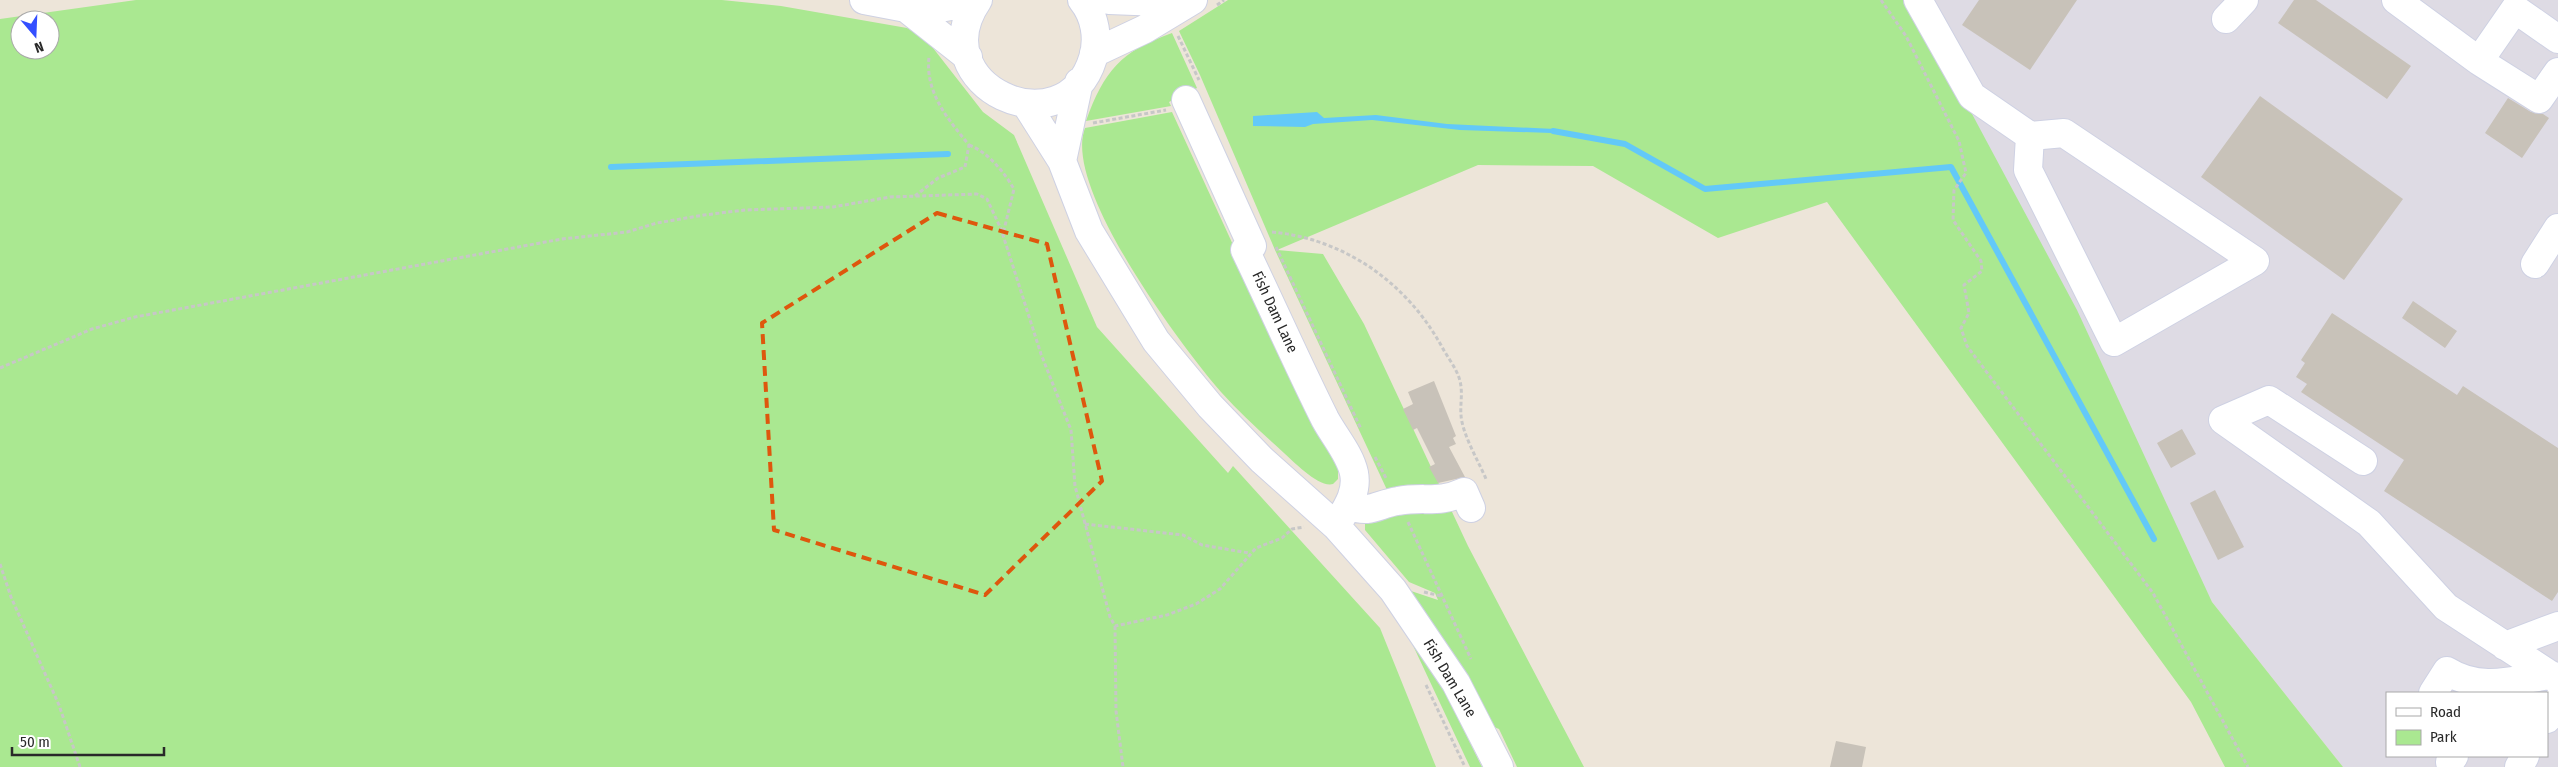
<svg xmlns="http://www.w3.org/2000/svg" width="2558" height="767" viewBox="0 0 2558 767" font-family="'Fira Sans Condensed',sans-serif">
<rect width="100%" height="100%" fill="#ede5d9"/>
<path fill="#dedbe4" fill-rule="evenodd" d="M1908 0H2558V767H2343L2212 602ZM2387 693H2547V756H2387Z"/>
<path fill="#aae891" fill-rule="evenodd" d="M136 0H722L781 6 907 28 926 39 983 112 1014 135 1097 327 1228 473 1233 466 1380 628 1436 767H0V19ZM20 20H50V50H20Z
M1228 0H1911L2077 310 2212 602 2343 767H2225L2191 702 1827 202 1718 238 1593 166 1478 165 1277 250 1323 254 1364 324 1468 546 1584 767H1517L1499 729 1494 727 1448 646 1408 590 1438 600 1435 593 1409 582 1365 530V521L1395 507 1275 250 1200 75 1179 31Z
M1172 33 1197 88 1169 102 1171 106 1086 121C1104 71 1121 51 1172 33Z
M1172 112 1240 260 1338 460V479L1333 484C1319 488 1294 462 1284 453 1262 433 1241 414 1221 392 1182 347 1062 187 1085 128Z
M1402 622 1433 668 1482 767H1470Z"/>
<path fill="#63c9f8" d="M1317 112 1324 118 1376 115 1447 124 1555 129 1560 131 1551 133 1460 130 1372 120 1313 124 1305 127 1253 126V116Z"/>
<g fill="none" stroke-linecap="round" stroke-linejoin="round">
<path stroke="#63c9f8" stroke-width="6" d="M1553 131 1625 144 1705 189 1951 167 2154 539
M611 167 948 154"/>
</g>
<path fill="#c8c2b9" d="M1979 0H2077L2030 70 1962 25Z
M2294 0H2316L2411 66 2387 99 2278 23Z
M2260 96 2403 199 2344 280 2201 177Z
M2508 98 2531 112 2543 114 2549 118 2522 158 2485 133Z
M2413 301 2457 331 2445 348 2402 318Z
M2332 313 2457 395 2463 386 2558 448V592L2552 601 2384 491 2404 460 2301 392 2307 384 2296 377 2305 363 2301 360Z
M1434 381 1456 436 1453 438 1456 444 1449 447 1465 477 1438 483 1429 467 1435 464 1417 428 1413 430 1403 409 1413 404 1408 392Z
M2182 429 2196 454 2171 468 2157 443Z
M2215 490 2244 547 2218 560 2190 503Z
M1836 741 1866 747 1862 767H1830Z"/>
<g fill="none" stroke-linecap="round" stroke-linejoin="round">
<defs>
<path id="minor" d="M864 0 906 8H940L977 1
M978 0C919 85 1065 152 1093 58 1099 38 1095 16 1082 0
M1109 0 1187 3
M1918 0 1972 96 2030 136 2064 133 2255 261 2114 342 2028 170 2030 136
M2396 0 2479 61 2539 99 2558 72
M906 8 968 57
M2226 19 2244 0
M1094 53 1145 29 1193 0
M2479 61 2515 9 2558 39
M1186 100 1252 246 1245 250C1272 306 1297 363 1325 419 1334 436 1350 454 1354 473 1358 493 1346 509 1336 526
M1026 104 1062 161 1089 231 1156 341 1210 406 1262 460 1336 526 1393 590 1456 683 1499 767
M1062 161 1079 82
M2535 264 2558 228
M2363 461 2269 400 2223 420 2369 523 2446 607 2558 680
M1349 506C1372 514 1377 504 1398 501 1424 496 1438 504 1464 492L1471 508
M2505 646 2558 626
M2433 693 2447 671C2480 692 2514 680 2551 675
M2547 719 2558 700
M2450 762 2454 756
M2519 767 2525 756"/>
</defs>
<use href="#minor" stroke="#ced1e3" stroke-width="30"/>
<path stroke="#c7c7c7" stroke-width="3" stroke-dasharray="4 2.5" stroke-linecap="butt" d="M1881 0 1906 36 1959 141 1966 173 1954 190 1953 220 1981 261 1982 271 1964 285 1969 313 1961 328 1967 346 2153 593 2248 767
M1217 5 1224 0
M1178 36 1199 80
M1093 123 1166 110
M969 145C988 152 1004 172 1014 189L1003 234
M915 196 938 178 965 167 969 145C948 119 925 93 929 57
M1272 232C1345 239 1407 283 1442 347 1448 358 1457 369 1460 381 1463 393 1460 404 1461 415 1462 434 1479 462 1486 479
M1276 247 1361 429
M0 368 92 329 135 317 562 239 627 232 657 223 704 215 745 210 833 207 890 197 977 194 987 199 1001 229 1041 354 1071 430 1075 486 1110 617 1115 626 1167 615 1196 604 1220 589 1256 548 1282 538 1292 529 1304 527
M1375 457 1387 480
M1408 522 1471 659
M1085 524 1183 535 1202 545 1249 553
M0 564 11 597 59 705 80 767
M1424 592 1441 596
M1115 626 1116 711 1123 767
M1426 685 1465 767"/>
<use href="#minor" stroke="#fff" stroke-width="28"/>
</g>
<path fill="none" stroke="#de570d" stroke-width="4" stroke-dasharray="10 6" stroke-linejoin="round" d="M937 213 1047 244 1102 481 985 595 774 530 762 323Z"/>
<g text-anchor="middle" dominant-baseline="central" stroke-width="5" stroke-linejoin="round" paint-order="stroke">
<g font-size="15" fill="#292929" stroke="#fff">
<text transform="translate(1275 312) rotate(65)">Fish Dam Lane</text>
<text transform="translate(1450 678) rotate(59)">Fish Dam Lane</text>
</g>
</g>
<rect x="2386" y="692" width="162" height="65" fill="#ffffff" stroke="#a9a9a9"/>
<rect x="2396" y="708" width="25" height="8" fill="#ffffff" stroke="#a9a9a9"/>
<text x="2430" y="717" font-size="15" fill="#292929">Road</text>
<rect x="2396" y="730" width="25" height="15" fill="#aae891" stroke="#a9a9a9"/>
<text x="2430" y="742" font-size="15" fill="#292929">Park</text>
<g transform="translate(35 35) rotate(161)"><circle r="24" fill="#ffffff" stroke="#a9a9a9"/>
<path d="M0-4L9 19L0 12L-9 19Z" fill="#344fff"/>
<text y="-8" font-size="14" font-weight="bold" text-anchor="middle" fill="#292929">N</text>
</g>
<path d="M12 747v8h152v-8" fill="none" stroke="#292929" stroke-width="2.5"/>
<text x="20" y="747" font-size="15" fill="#292929" stroke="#ffffff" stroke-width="4" paint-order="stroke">50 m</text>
</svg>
